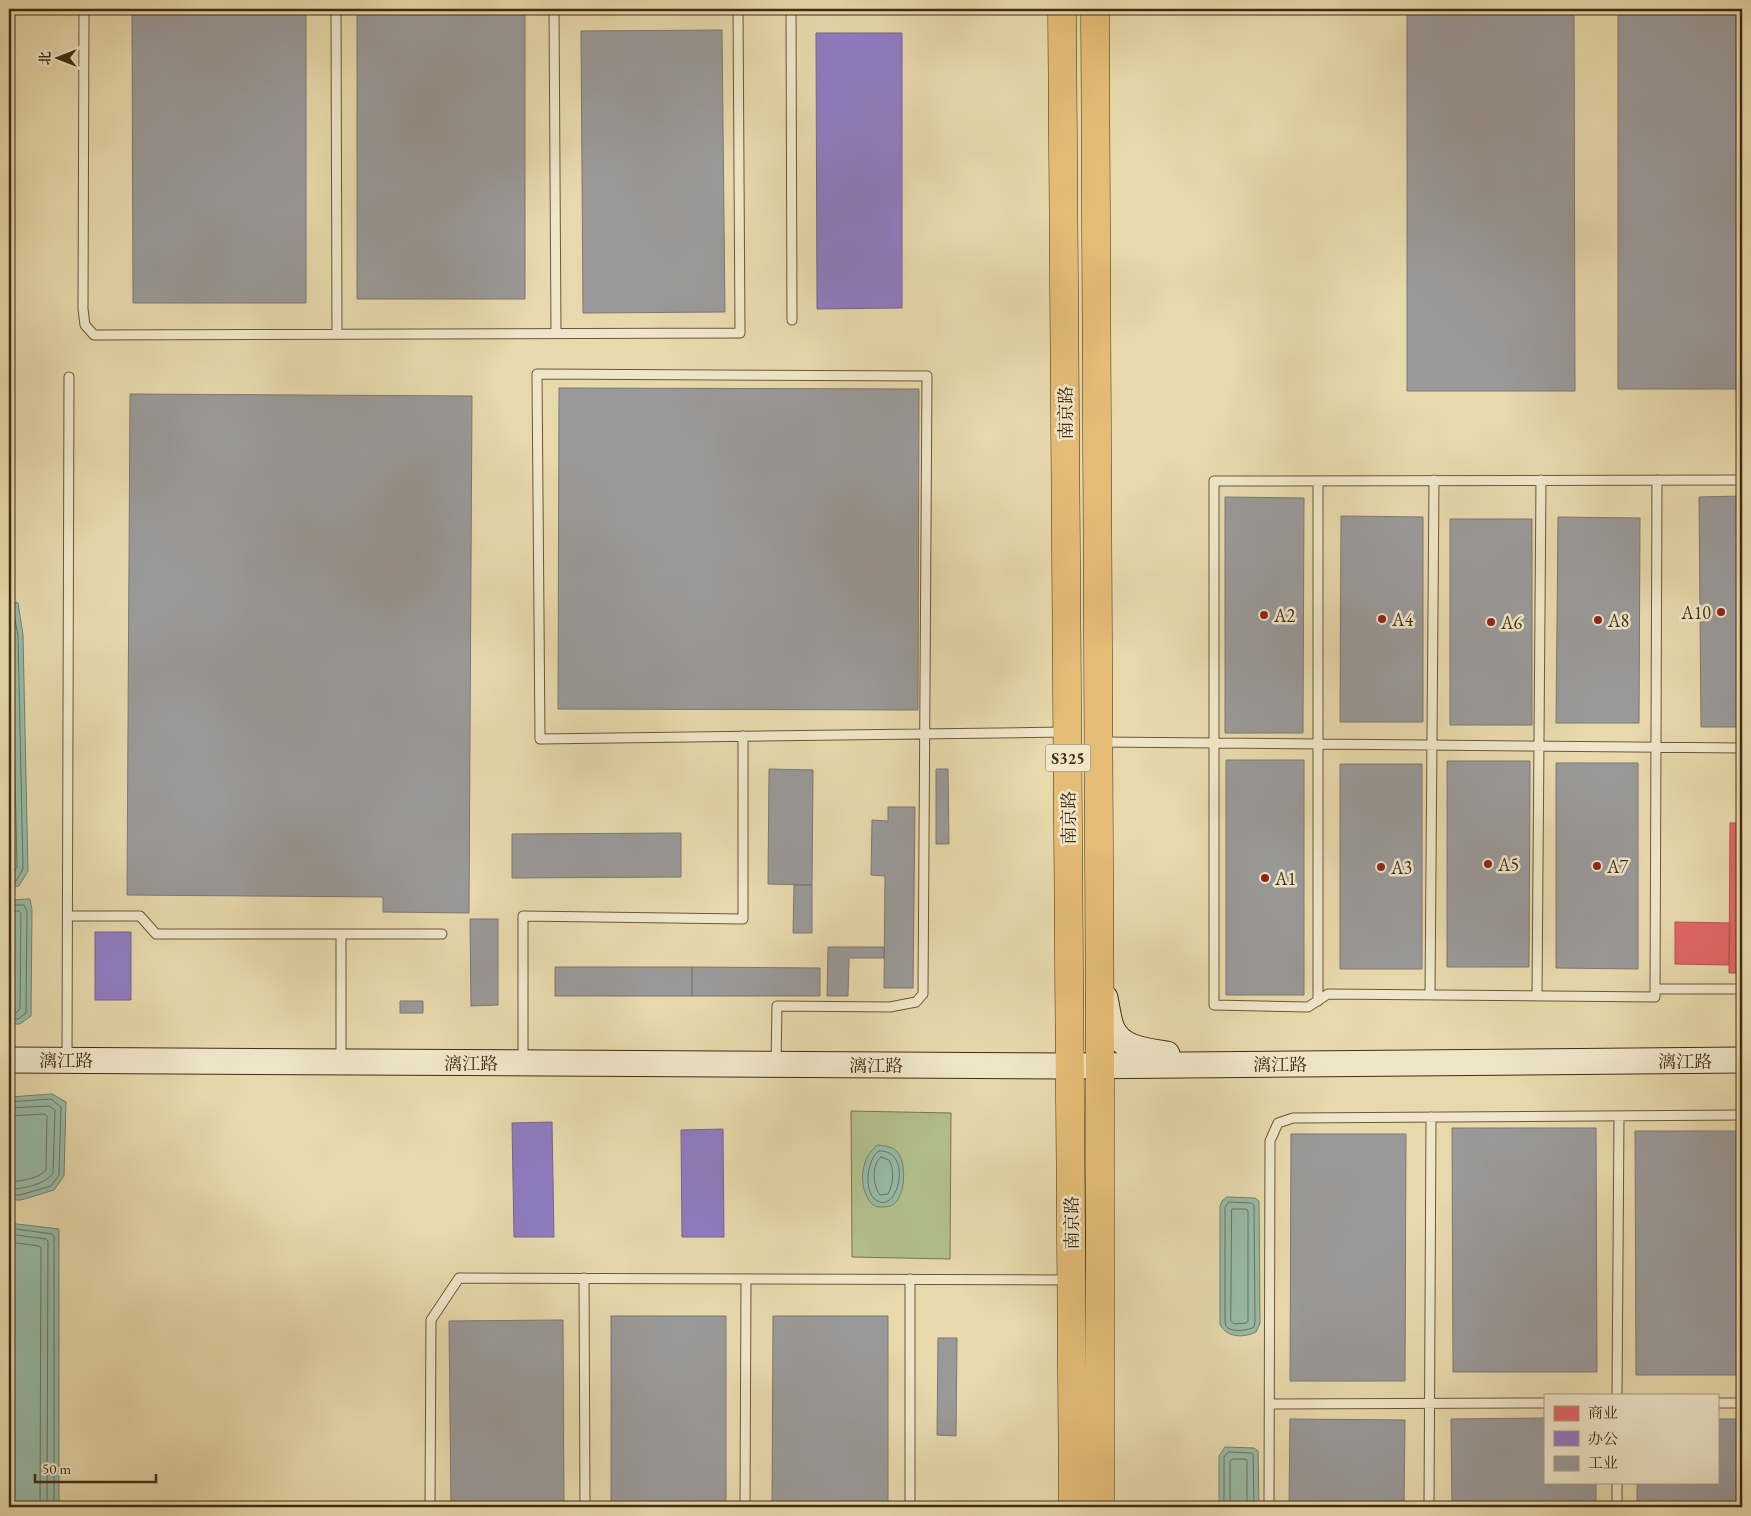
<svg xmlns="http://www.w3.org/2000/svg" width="1751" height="1516" viewBox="0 0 1751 1516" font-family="'EB Garamond','Noto Serif SC',serif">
<rect width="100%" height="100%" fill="#e7d9ac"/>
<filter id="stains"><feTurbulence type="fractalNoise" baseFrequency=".004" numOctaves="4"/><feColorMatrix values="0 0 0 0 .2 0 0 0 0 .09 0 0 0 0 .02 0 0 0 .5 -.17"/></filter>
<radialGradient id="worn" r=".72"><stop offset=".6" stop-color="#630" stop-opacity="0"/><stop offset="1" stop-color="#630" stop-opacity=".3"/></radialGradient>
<path fill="#b3c08c" stroke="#7a764e" d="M851 1111 951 1113 950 1259 852 1257Z"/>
<path fill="#97baa7" stroke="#75816b" d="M9 601 18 603 23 635 28 871 19 886 9 888Z
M30 899 32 910 31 1016 20 1024H9V900Z
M52 1094 66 1102 64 1176 54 1190 21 1200H9V1097Z
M878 1145C884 1146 889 1146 894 1149 907 1157 906 1191 896 1202 893 1206 888 1207 882 1207 876 1207 872 1205 869 1200 858 1184 861 1156 878 1145Z
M1227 1197 1255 1198 1259 1201 1260 1323 1256 1332C1244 1338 1226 1338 1220 1324V1206L1222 1201Z
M9 1223 59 1229V1507H9Z
M1225 1447 1254 1448 1258 1451 1259 1507H1219V1456Z"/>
<path fill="#e06666" stroke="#b1554c" d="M1730 823H1742V973H1729Z
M1675 922 1730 923 1729 965 1675 964Z"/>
<path fill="#8e7cc3" stroke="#77648e" d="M816 33H902V308L817 309Z
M95 932H131V1000H95Z
M552 1122 554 1237H514L512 1123Z
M723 1129 724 1237H682L681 1130Z"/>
<path fill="#999" stroke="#7f7870" d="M132 9H306V303H133Z
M357 9H525V299H357Z
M1407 9H1574L1575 391H1407Z
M1618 9H1742V389H1618Z
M722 30 725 312 583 313 581 31Z
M559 388 919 389 918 710 558 709Z
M130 394 472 396 469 913 383 912V897L127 895Z
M1742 496V727H1701L1699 497Z
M1225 497 1304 498 1303 733H1225Z
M1341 516 1423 517V722H1340Z
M1558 517 1640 518 1639 723H1556Z
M1450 519H1532V725H1450Z
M1226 760H1304V995H1226Z
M1447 761H1530L1529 967H1447Z
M1556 763H1638V969L1556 968Z
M1340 764H1422V969H1340Z
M769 769 813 770 812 885 768 884Z
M936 769H948L949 844H936Z
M888 807H915L913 988H884L885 876 871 875 872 820 888 821Z
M681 833V877L512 878V834Z
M794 885H812V933H793Z
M470 919H498V1005L471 1006Z
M828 947H884V958H849L848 996H827Z
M555 967H692V996H555Z
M692 967 820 968V996H692Z
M400 1001H423V1013H400Z
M1452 1128H1596L1597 1372H1453Z
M1635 1131H1742V1375H1636Z
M1291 1134H1406L1405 1381H1290Z
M611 1316H726V1507H611Z
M773 1316H888V1507H772Z
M563 1320 564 1507H451L449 1321Z
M938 1338H957L956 1436 937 1435Z
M1545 1418V1482H1596V1507H1452L1451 1419Z
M1290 1419 1405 1420 1404 1507H1289Z
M1717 1419H1742V1507H1637V1482H1717Z"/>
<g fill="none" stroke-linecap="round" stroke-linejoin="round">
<path stroke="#6c735c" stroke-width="1" d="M9 606 13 608 18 636 23 869 16 881 9 883
M9 618 12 637 17 867 12 875 9 876
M9 905H24L27 911 26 1013 18 1019H9
M9 911H19L21 913 20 1009 16 1013H9
M9 919H12L13 921V1003L9 1005
M9 1102 51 1099 61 1107 59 1175 51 1186 20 1195H9
M9 1108 49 1106 55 1110 53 1173C44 1185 24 1189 9 1189
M9 1116 45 1114 47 1116 46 1170C39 1179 19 1181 9 1182
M879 1151C914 1149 898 1216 876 1200 863 1192 867 1158 879 1151Z
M881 1157 889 1160C895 1170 893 1184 888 1194L880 1195C873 1186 871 1165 881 1157Z
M1229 1202 1252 1203 1254 1205 1255 1322 1254 1327C1250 1330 1235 1332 1230 1329 1227 1328 1226 1326 1225 1323V1208Z
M1232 1209H1246L1248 1211V1321L1246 1323 1234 1324 1231 1321Z
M9 1228 52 1234 54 1236V1507
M9 1234 46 1239 48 1241 47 1507
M9 1242 39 1246 41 1248 40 1507
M1224 1507V1457L1228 1452 1251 1453 1253 1454 1254 1507
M1230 1507V1461L1233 1459H1245L1247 1460V1507"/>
<defs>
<path id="lane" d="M84 9 83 309 85 325 94 335 740 333 738 9
M336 9 337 334
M554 9 556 333
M791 9 792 320
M1657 480 1655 997 1328 994 1308 1007 1214 1005V481L1742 480
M1318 481V1001
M1101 742 1742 748
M68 916H140L156 934H442
M341 934V1062
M1655 989H1742
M1430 995 1434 480
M1537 996 1541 480
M67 1058 69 377
M776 1062 777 1006 890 1007 916 1002 923 994 927 376 537 374 540 739C715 737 890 735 1065 732
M523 1063V916L743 919V736
M584 1278 585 1507
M910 1279V1507
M1617 1395 1619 1116
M1717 1403H1742
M1270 1404 1545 1403
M430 1507 431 1320 459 1278 1068 1280
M745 1507 746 1279
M1269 1507 1270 1141 1278 1123 1293 1118 1742 1115
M1429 1507 1431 1117
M1617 1507V1482"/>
<path id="secondary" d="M1105 998C1107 1007 1108 1017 1111 1026 1119 1049 1146 1051 1167 1054
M9 1060 1070 1066 1742 1060"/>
<path id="primary" d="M1062 9 1073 1507
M1095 9 1100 1066V1507"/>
</defs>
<use href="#lane" stroke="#6b5738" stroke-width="11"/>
<use href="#secondary" stroke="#422c11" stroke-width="27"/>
<use href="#primary" stroke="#422c11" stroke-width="29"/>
<use href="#lane" stroke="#efe6c9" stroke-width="9"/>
<use href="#secondary" stroke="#efe6c9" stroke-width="25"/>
<use href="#primary" stroke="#e4bc76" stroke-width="28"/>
</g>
<g fill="#8f2418" stroke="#efe6c9" stroke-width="2">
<circle cx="1721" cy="612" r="5"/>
<circle cx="1264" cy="615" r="5"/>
<circle cx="1382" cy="619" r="5"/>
<circle cx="1598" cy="620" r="5"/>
<circle cx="1491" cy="622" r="5"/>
<circle cx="1488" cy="864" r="5"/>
<circle cx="1597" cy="866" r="5"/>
<circle cx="1381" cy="867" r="5"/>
<circle cx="1265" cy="878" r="5"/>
</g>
<g text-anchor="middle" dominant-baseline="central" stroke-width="5" stroke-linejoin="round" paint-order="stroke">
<rect fill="#efe6c9" stroke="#766448" stroke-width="1" x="1045.5" y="744.5" width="45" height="27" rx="4"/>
<g font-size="16" font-weight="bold" fill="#422c11">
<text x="1068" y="758">S325</text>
</g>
<g font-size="18" fill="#422c11" stroke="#efe6c9">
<text transform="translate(1065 413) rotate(-90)">南京路</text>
<text transform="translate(1068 818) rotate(-90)">南京路</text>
<text x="66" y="1060">漓江路</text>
<text x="1685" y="1061">漓江路</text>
<text x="471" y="1063">漓江路</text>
<text x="1280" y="1064">漓江路</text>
<text x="876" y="1065">漓江路</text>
<text transform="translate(1071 1223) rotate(-90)">南京路</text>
</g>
<g font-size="18" fill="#422c11" stroke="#efe6c9" text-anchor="start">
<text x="1711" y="612" text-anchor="end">A10</text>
<text x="1274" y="615">A2</text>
<text x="1392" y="619">A4</text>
<text x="1608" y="620">A8</text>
<text x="1501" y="622">A6</text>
<text x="1498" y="864">A5</text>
<text x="1607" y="866">A7</text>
<text x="1391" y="867">A3</text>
<text x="1275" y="878">A1</text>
</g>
</g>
<rect width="1751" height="1516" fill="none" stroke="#e7d9ac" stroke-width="30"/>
<rect x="10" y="10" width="1731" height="1496" fill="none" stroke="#422c11" stroke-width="2.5"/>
<rect x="15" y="15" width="1721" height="1486" fill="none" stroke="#422c11"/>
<rect x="1544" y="1394" width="175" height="90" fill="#efe6c9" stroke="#aa9c7f"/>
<rect x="1554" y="1406" width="25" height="15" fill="#e06666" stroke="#aa9c7f"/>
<text x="1588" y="1418" font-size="15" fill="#422c11">商业</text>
<rect x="1554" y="1431" width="25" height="15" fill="#8e7cc3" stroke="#aa9c7f"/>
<text x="1588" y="1444" font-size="15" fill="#422c11">办公</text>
<rect x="1554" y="1456" width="25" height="15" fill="#999999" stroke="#aa9c7f"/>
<text x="1588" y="1468" font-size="15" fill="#422c11">工业</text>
<g transform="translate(58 58) rotate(270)" stroke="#efe6c9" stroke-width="4" paint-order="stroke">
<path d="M0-4L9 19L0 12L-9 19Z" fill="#422c11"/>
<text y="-8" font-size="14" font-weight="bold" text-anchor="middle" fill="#422c11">北</text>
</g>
<path d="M35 1474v8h121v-8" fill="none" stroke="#422c11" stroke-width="2.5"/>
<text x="42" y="1474" font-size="15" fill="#422c11" stroke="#efe6c9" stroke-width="4" paint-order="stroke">50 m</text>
<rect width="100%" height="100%" filter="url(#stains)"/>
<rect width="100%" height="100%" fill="url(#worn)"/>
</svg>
